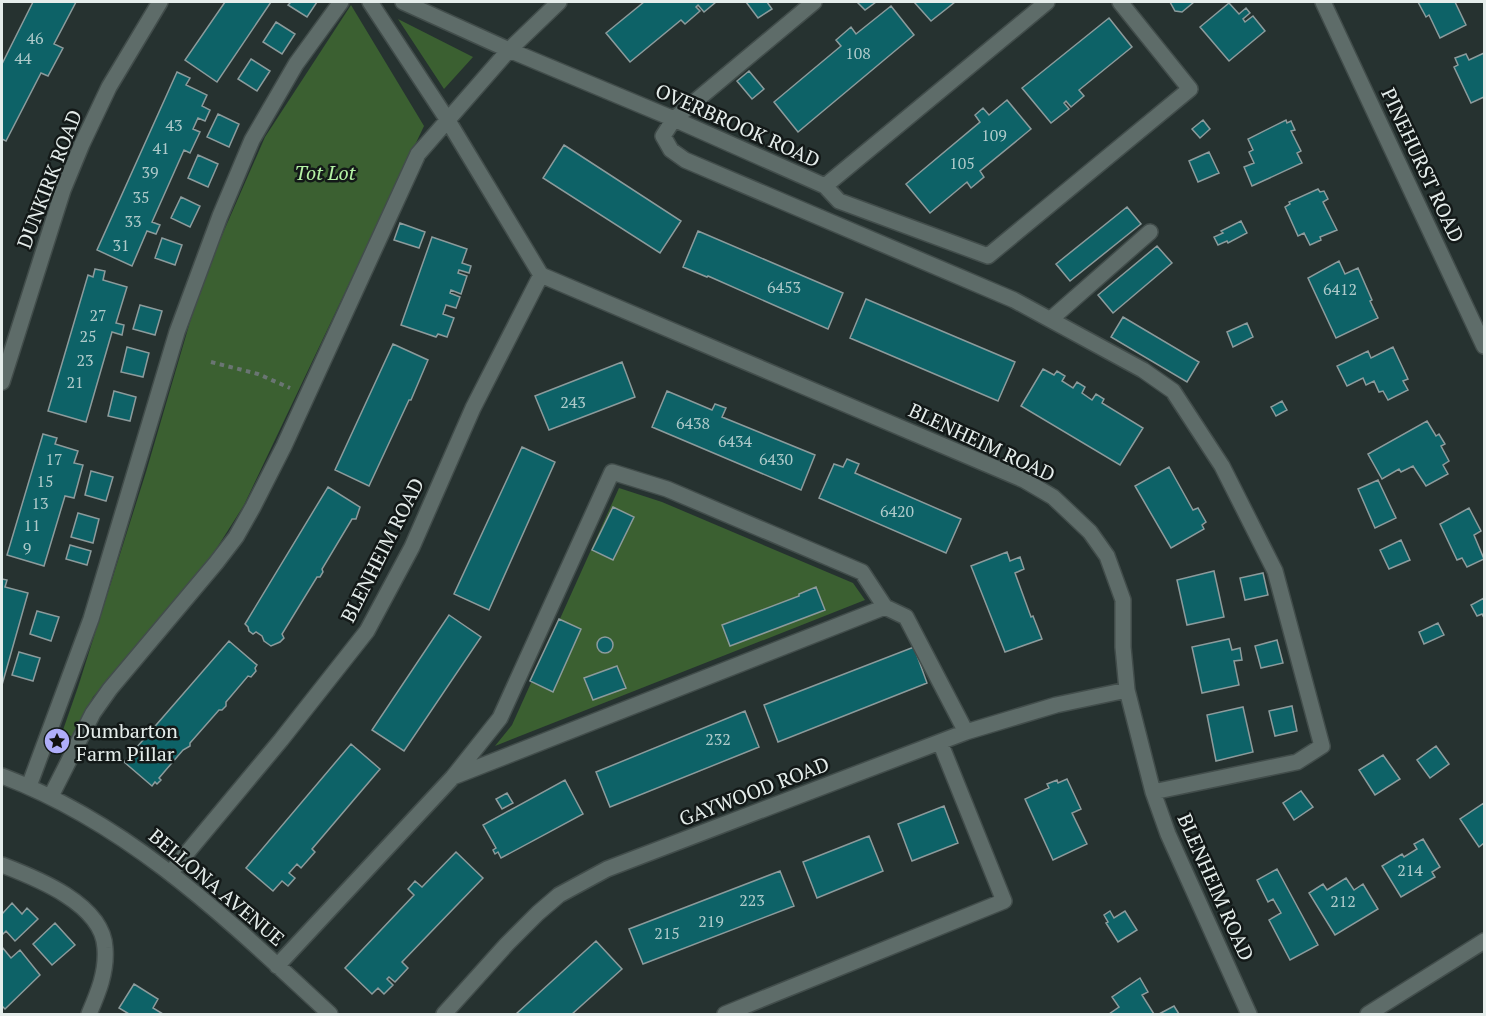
<svg xmlns="http://www.w3.org/2000/svg" width="1486" height="1016" viewBox="0 0 1486 1016" font-family="'PT Serif',serif">
<rect width="100%" height="100%" fill="#263230"/>
<path fill="#3b6031" d="M351 5 424 126 244 505 208 562 93 697 72 737 63 730 78 687 146 472 202 281 265 137Z
M398 19 473 57 444 89Z
M619 488 662 502 853 583 865 600 495 746 512 725Z"/>
<path fill="#0d6267" stroke="#8c9b9c" stroke-width="1.5" d="M33 2H76L54 44 63 48 48 76 41 73 6 141 2 139V64Z
M225 2H271L217 82 185 60Z
M291 2H317L307 17 288 5Z
M644 2H716L704 12 698 5 696 7 700 11 685 24 681 20 630 62 606 33Z
M746 2H767L772 9 758 18Z
M857 2H876L865 10Z
M914 2H955L931 21Z
M1170 2H1194L1182 12 1175 11Z
M1418 2H1455L1466 25 1440 38 1429 15 1426 17Z
M1229 3 1239 14 1246 8 1250 13 1243 19 1245 22 1253 16 1265 31 1229 61 1200 27Z
M891 6 914 35 798 132 774 102 841 46 836 40 851 27 856 34Z
M1109 18 1132 47 1079 90 1084 96 1071 107 1066 101 1064 103 1069 109 1051 123 1022 88Z
M276 22 295 34 282 54 263 42Z
M1484 53V97L1471 103 1454 67 1458 65 1455 58 1466 54 1469 60Z
M251 59 270 71 257 91 238 79Z
M749 71 764 89 752 99 737 81Z
M177 72 190 78 186 85 207 95 202 106 210 110 205 121 198 118 193 129 200 132 190 153 184 150 152 222 160 225 156 234 147 231 132 266 97 250Z
M1007 100 1031 129 980 171 984 177 971 188 967 182 930 213 906 184 980 122 975 115 983 108 989 115Z
M218 114 239 124 229 147 207 137Z
M1203 120 1210 129 1200 138 1192 129Z
M1286 120 1287 123 1291 121 1295 130 1291 131 1301 151 1297 153 1302 163 1252 186 1244 167 1254 163 1249 152 1253 150 1248 139Z
M564 145 681 221 660 253 543 178Z
M1209 152 1219 173 1198 182 1189 161Z
M198 155 218 164 208 187 188 178Z
M1318 189 1320 192 1324 191 1328 199 1323 202 1337 230 1320 237 1321 240 1310 245 1304 233 1298 236 1285 207 1290 204 1289 202Z
M181 197 200 206 190 227 171 218Z
M1127 207 1141 224 1070 281 1056 264Z
M1241 221 1247 233 1228 243 1227 241 1218 245 1214 237 1223 233 1221 231Z
M400 223 425 232 419 248 394 240Z
M698 231 843 293 828 329 708 276 707 277 683 267Z
M432 237 467 249 462 263 471 266 469 273 459 270 458 273 467 276 461 294 451 290 450 293 460 297 456 308 446 305 443 314 454 318 447 337 438 334 436 337 401 325Z
M162 238 182 245 175 265 155 258Z
M1157 246 1172 263 1113 313 1098 295Z
M1339 261 1345 274 1358 268 1372 300 1370 301 1378 318 1336 338 1308 278Z
M95 269 105 271 103 280 127 287 116 323 124 325 122 335 112 332 86 422 48 411 88 275 93 277Z
M866 299 1015 362 998 401 850 338Z
M140 305 162 311 155 335 133 329Z
M1123 317 1199 362 1187 382 1111 337Z
M1247 323 1253 337 1233 347 1227 332Z
M393 344 428 360 411 400H409L369 486 335 470Z
M127 347 149 353 143 377 121 372Z
M1393 347 1408 379 1403 381 1408 390 1388 400 1383 391 1379 392 1374 381 1366 385 1363 378 1347 386 1337 366 1368 351 1371 358Z
M622 362 635 397 549 430 535 396Z
M1043 369 1054 375 1057 371 1065 376 1062 381 1073 388 1077 382 1085 387 1082 393 1092 400 1096 394 1104 399 1102 403 1143 428 1120 465 1021 406Z
M114 391 136 397 130 421 108 416Z
M667 391 712 410 715 404 726 408 722 417 815 455 801 490 652 427Z
M1282 401 1287 410 1276 416 1271 407Z
M1427 421 1436 436 1439 434 1445 444 1441 446 1449 461 1443 465 1448 474 1426 486 1413 466 1401 472 1399 469 1382 479 1368 454Z
M43 434 57 438 55 444 78 451 74 463 83 465 74 498 65 496 44 566 7 555Z
M522 447 555 462 489 610 454 594Z
M847 459 859 464 855 473 961 519 946 553 819 498 834 464 843 467Z
M1169 467 1193 510 1198 508 1206 522 1202 525 1204 529 1171 548 1135 486Z
M91 471 113 477 106 501 85 495Z
M1378 480 1396 518 1375 528 1358 489Z
M328 487 360 507 356 519H352L322 569 323 572 320 577H317L282 634 284 638 280 642 271 646 264 641 262 636 256 632 253 634 249 631 248 627 245 624Z
M613 507 634 517 613 560 592 550Z
M1469 508 1481 531 1474 535 1484 559 1467 567 1462 558 1457 560 1440 524Z
M78 513 99 519 93 543 71 537Z
M1401 540 1410 560 1389 569 1380 550Z
M70 545 91 551 87 565 66 559Z
M1007 552 1010 561 1020 557 1024 569 1015 573 1031 617 1033 616 1042 639 1005 652 971 566Z
M1214 571 1224 617 1187 625 1177 580Z
M1263 573 1268 595 1245 600 1240 578Z
M2 579 7 580 5 587 28 593 2 685Z
M816 587 825 610 730 646 722 625 799 596V594Z
M1484 598V618L1482 614 1477 616 1471 605Z
M37 611 59 617 51 641 30 634Z
M449 615 481 637 404 751 372 730Z
M559 619 581 629 553 692 530 681Z
M1438 623 1444 635 1424 644 1419 632Z
M597 645a8 8 0 1 1 16 0a8 8 0 1 1-16 0Z
M1229 639 1232 650 1240 648 1242 660 1234 661 1239 685 1202 693 1192 647Z
M1277 640 1283 663 1261 668 1255 646Z
M229 641 257 665 255 668 256 671 251 677 248 676 226 702V706L222 710H219L190 743V746L183 750 159 778 161 780 157 784 155 782 152 786 124 762Z
M914 647 927 683 778 742 764 705Z
M19 652 40 658 33 681 12 675Z
M617 666 626 688 593 700 584 678Z
M1292 706 1297 731 1275 736 1269 711Z
M1243 707 1253 752 1216 761 1207 715Z
M745 711 759 747 610 807 596 772Z
M351 744 380 769 312 849 315 852 301 868 297 864 289 873 295 878 288 886 282 881 273 891 246 868Z
M1436 746 1449 764 1430 778 1417 760Z
M1383 755 1400 779 1375 795 1359 770Z
M1067 779 1081 809 1072 813 1087 844 1053 860 1025 799 1049 788 1047 784 1057 780 1058 783Z
M565 780 583 814 501 858 498 852 495 854 493 850 496 848 483 825Z
M1301 791 1313 807 1294 820 1283 803Z
M507 793 513 803 502 809 496 799Z
M1484 803V843L1479 847 1460 819Z
M944 806 958 843 912 861 898 824Z
M869 836 883 871 817 898 803 862Z
M1423 839 1440 867 1432 872 1435 877 1401 897 1382 866 1402 854 1404 857 1417 849 1414 844Z
M456 852 483 878 402 962 408 968 395 982 389 977 387 979 393 985 384 994 378 988 372 994 345 968 414 895 408 889 415 881 422 887Z
M1277 869 1318 945 1290 960 1269 920 1281 913 1273 899 1268 902 1257 880Z
M780 871 794 906 643 964 629 929Z
M1346 878 1354 890 1363 884 1378 909 1335 935 1309 893 1323 884 1327 890Z
M12 903 22 914 27 908 38 919 15 941 6 931 2 935V914Z
M1110 911 1114 918 1125 911 1137 930 1118 942 1106 923 1108 922 1104 915Z
M55 923 75 945 52 965 33 944Z
M596 941 622 969 572 1014H516Z
M2 947 11 958 20 950 40 975 5 1009 2 1006Z
M1140 978 1148 992 1142 995 1154 1014H1109L1119 1007 1112 997Z
M134 984 158 999 153 1008 163 1014H129L119 1008Z
M1174 1006 1179 1014H1159Z"/>
<g fill="none" stroke-linecap="round" stroke-linejoin="round">
<defs>
<path id="minor" d="M370 2 447 119 541 275 1024 480 1053 497 1070 513 1090 532 1107 556 1123 600V647L1127 690 1153 792 1168 834 1249 1014
M403 2 509 50 674 119 825 186 1047 2
M814 2 674 119 663 136 671 150 685 160 1014 300 1143 370 1173 391 1222 466 1275 571 1322 746 1297 762 1153 792
M1323 2 1484 346
M825 186 839 201 988 256 1190 89 1120 2
M1051 319 1150 232
M2 382 63 190 82 144 109 87 160 2
M612 472 667 489 862 572 885 607 453 777 500 718Z
M885 607 906 617 966 732
M2 776C132 825 229 921 330 1014
M29 786 91 619 177 332 220 216 252 140 296 64 341 2
M51 796 93 713 110 689 216 563 236 537 253 507 284 446 418 154 509 50 559 2
M2 865C36 878 103 904 105 948 107 972 98 993 89 1014
M171 872 281 740 367 631 412 547 473 408 541 275
M277 966 453 777
M444 1014 507 944 538 913 559 895 607 869 966 732 1056 705 1127 690
M725 1014 1004 901 940 742
M1368 1014 1484 941"/>
</defs>
<use href="#minor" stroke="#424d4b" stroke-width="18"/>
<path stroke="#6a7573" stroke-width="4" stroke-dasharray="4.5 4.5" stroke-linecap="butt" d="M211 362 258 374 290 388"/>
<use href="#minor" stroke="#5e6c69" stroke-width="15"/>
</g>
<defs>
<symbol id="sight-disc" viewBox="-11 -11 22 22"><circle r="9.5" fill="#afaefa" stroke="#131918"/><path d="M0-6L1.8-2.2L6-1.7L2.9 1.2L3.7 5.4L0 3.3L-3.7 5.4L-2.9 1.2L-6-1.7L-1.8-2.2Z" fill="#111"/></symbol>
</defs>
<g fill-rule="evenodd">
<use href="#sight-disc" x="42" y="726" width="30" height="30"/>
</g>
<g text-anchor="middle" dominant-baseline="central" stroke-width="5" stroke-linejoin="round" paint-order="stroke">
<g font-size="16" fill="#afcaca">
<text x="35" y="38">46</text>
<text x="858" y="53">108</text>
<text x="23" y="58">44</text>
<text x="174" y="125">43</text>
<text x="994" y="135">109</text>
<text x="161" y="148">41</text>
<text x="962" y="163">105</text>
<text x="150" y="172">39</text>
<text x="141" y="197">35</text>
<text x="133" y="221">33</text>
<text x="121" y="245">31</text>
<text x="784" y="287">6453</text>
<text x="1340" y="289">6412</text>
<text x="98" y="315">27</text>
<text x="88" y="336">25</text>
<text x="85" y="360">23</text>
<text x="75" y="382">21</text>
<text x="573" y="402">243</text>
<text x="693" y="423">6438</text>
<text x="735" y="441">6434</text>
<text x="54" y="459">17</text>
<text x="776" y="459">6430</text>
<text x="45" y="481">15</text>
<text x="40" y="503">13</text>
<text x="897" y="511">6420</text>
<text x="32" y="525">11</text>
<text x="27" y="548">9</text>
<text x="718" y="739">232</text>
<text x="1410" y="870">214</text>
<text x="752" y="900">223</text>
<text x="1343" y="901">212</text>
<text x="711" y="921">219</text>
<text x="667" y="933">215</text>
</g>
<g font-size="20" fill="#e5edeb" stroke="#131918">
<text transform="translate(738 125) rotate(24)">OVERBROOK ROAD</text>
<text transform="translate(1423 165) rotate(65)">PINEHURST ROAD</text>
<text transform="translate(49 179) rotate(-69)">DUNKIRK ROAD</text>
<text transform="translate(982 442) rotate(25)">BLENHEIM ROAD</text>
<text transform="translate(382 550) rotate(-63)">BLENHEIM ROAD</text>
<text transform="translate(754 791) rotate(-21)">GAYWOOD ROAD</text>
<text transform="translate(217 887) rotate(40)">BELLONA AVENUE</text>
<text transform="translate(1216 887) rotate(66)">BLENHEIM ROAD</text>
</g>
<g font-size="20" font-style="italic" fill="#b4f2a4" stroke="#131918">
<text x="325" y="172">Tot Lot</text>
</g>
<g font-size="20" fill="#e5edeb" stroke="#131918" text-anchor="start">
<text x="76" y="730">Dumbarton<tspan x="76" dy="23">Farm Pillar</tspan></text>
</g>
</g>
<rect width="1486" height="1016" fill="none" stroke="#e5edeb" stroke-width="6"/>
</svg>
